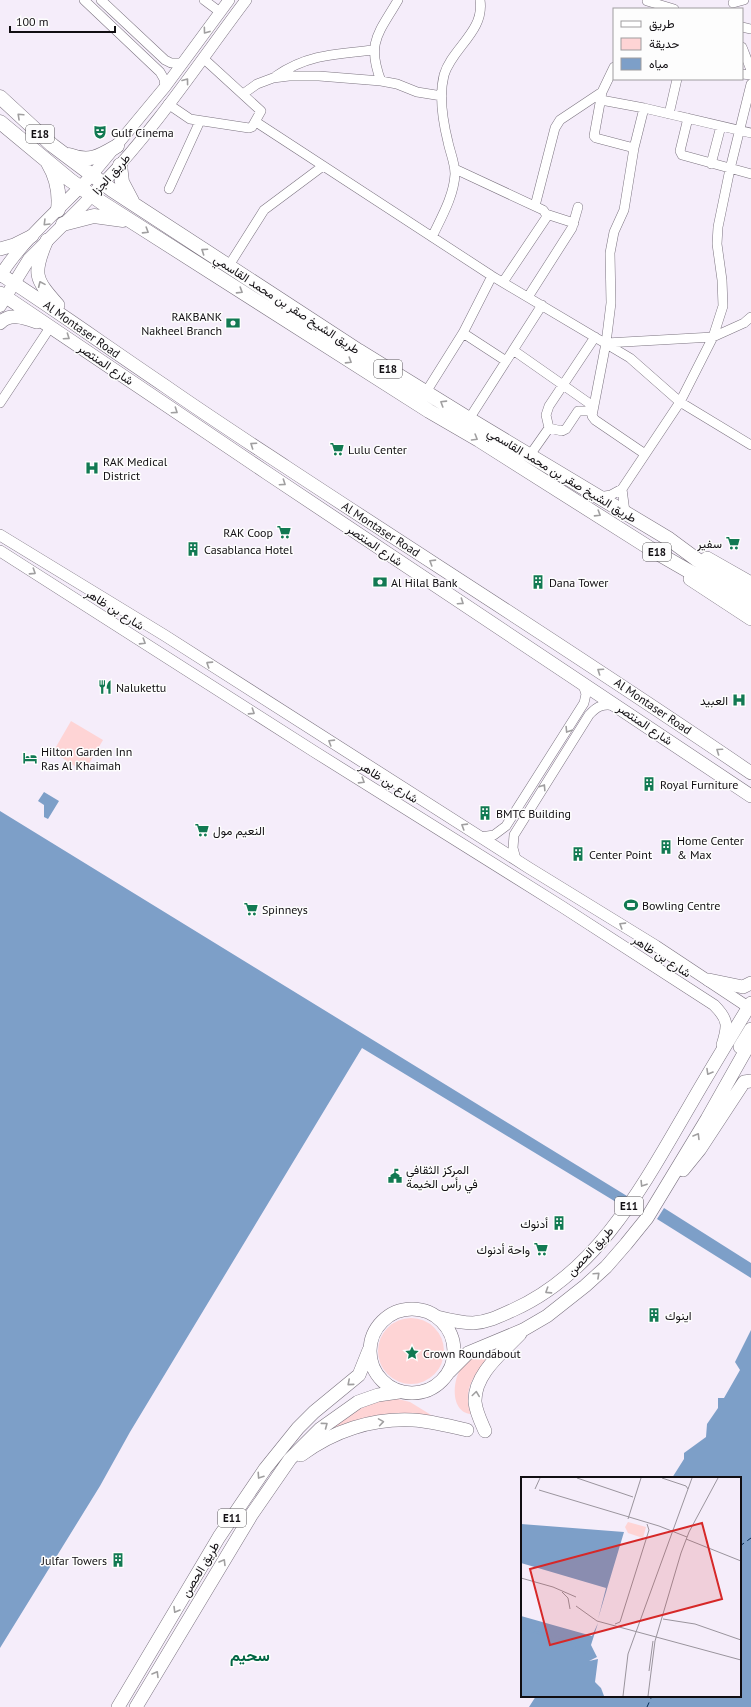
<svg xmlns="http://www.w3.org/2000/svg" width="751" height="1707" viewBox="0 0 751 1707" font-family="'PT Sans',Vazirmatn,sans-serif">
<rect width="100%" height="100%" fill="#f5edfa"/>
<path fill="#fed4d5" d="M71 721 103 740 84 772 53 752Z
M378 1351a33 33 0 1 1 66 0a33 33 0 1 1-66 0Z
M490 1352H494C477 1372 461 1387 471 1414 450 1412 452 1380 462 1367 469 1358 480 1356 490 1352Z
M398 1399 410 1402 436 1418 321 1436C347 1417 364 1400 398 1399Z"/>
<path fill="#7d9fc8" d="M44 792 59 801 48 819 44 817V805L38 801Z
M0 811 627 1196 621 1205 362 1048 130 1432 100 1486 0 1648Z
M664 1208 751 1263V1278L657 1219Z
M751 1330V1707H529L536 1696H740V1478H672L684 1459V1453L706 1437 707 1424 718 1408V1398H724L740 1370 735 1362Z"/>
<g fill="none" stroke-linecap="round" stroke-linejoin="round">
<path stroke="#072c53" stroke-width="1" stroke-dasharray="5 4" stroke-linecap="butt" d="M740 1546 751 1538
M647 1707 652 1696"/>
<defs>
<path id="minor" d="M84 0 160 72 164 79 165 87
M101 0 165 60 171 63H183
M204 0 220 12
M647 1 674 9
M733 3 744 0
M742 27 751 29
M742 47 751 70
M614 67 602 92 594 136 596 138 634 148 624 210 614 232 610 253 611 303 606 343 592 416 595 420 645 454
M742 74 751 75
M276 76C308 54 337 54 374 50
M381 81C366 42 379 33 398 0
M243 94 257 84 273 78 289 76H319L381 81 397 84 417 92 442 96
M601 100 644 108 751 133
M168 104 190 119 249 128 252 127 261 111 203 58
M669 114 677 79
M688 118 680 151 682 155 751 174
M256 122 492 276 630 358 680 402 751 445
M634 148 644 108
M711 164 721 126
M455 169 543 210 546 214 574 223
M169 189 200 121
M535 206 555 128 560 120 602 92
M432 237C441 218 454 196 455 174 455 163 450 152 448 142 443 122 439 95 444 75 452 48 485 31 480 0
M228 267 264 210 323 166
M503 282 546 218V214
M528 297 572 228 578 207
M463 333 506 361
M606 343 713 337 744 323 751 317
M513 350 593 406
M426 392 463 333 492 276
M0 403 51 326
M469 419 542 305
M549 428 562 431 566 429 578 411H592
M530 455 549 428 546 415 549 406 595 337
M622 489 625 512
M599 497 611 495 622 489 680 402 713 337 723 306 722 280 717 244 718 227 730 169 751 84
M481 837 494 835 506 826 584 703 586 694 582 682
M516 859 513 848 514 835 589 715C597 706 604 703 615 706"/>
<path id="tertiary" d="M92 175 165 87 229 0
M103 183C156 128 200 61 246 0
M0 535 164 635 529 868 656 946 748 1007
M0 551 315 752 561 906 714 1005C729 1020 728 1026 722 1045"/>
<path id="secondary" d="M0 276C24 238 61 208 92 175
M0 306 29 259 84 204 103 183"/>
<path id="primary" d="M47 240C32 274 35 279 58 305
M0 249 14 245 32 236
M0 274C56 310 110 349 165 386 205 414 245 440 286 467 441 569 598 668 751 773
M0 293 267 473 751 796
M0 323C10 312 25 318 37 322
M707 558 751 583
M690 579 751 619
M709 980 743 987 751 983
M740 1047 751 1029
M683 1170 700 1149 742 1085 744 1082 751 1081
M370 1351a42 42 0 1 1 84 0a42 42 0 1 1-84 0Z
M437 1317C449 1320 461 1323 473 1323 488 1322 500 1316 513 1310 598 1272 644 1184 689 1107 709 1072 730 1038 751 1003
M449 1372 468 1353 523 1330 547 1316 585 1286 606 1267 626 1244 647 1218 707 1119 751 1041
M485 1431C481 1422 476 1412 475 1402 474 1374 502 1353 520 1334
M301 1455C333 1431 372 1418 413 1420 431 1421 449 1426 467 1430
M118 1707 219 1537 265 1469 298 1428 314 1412 359 1375 369 1350
M136 1707 252 1514 290 1459 320 1429 358 1402 378 1395 399 1392"/>
<path id="trunk" d="M0 97 52 145 112 190 359 351 469 419 669 539 696 559 751 593
M0 122 70 180 101 202 429 411 479 440 659 554 751 607
M69 155C90 163 100 156 117 146
M48 163C57 178 60 193 58 210
M120 165 122 182 132 201
M63 224 94 216 123 220"/>
</defs>
<use href="#minor" stroke="#7c7480" stroke-width="10"/>
<use href="#tertiary" stroke="#7c7480" stroke-width="12"/>
<use href="#secondary" stroke="#7c7480" stroke-width="13"/>
<use href="#primary" stroke="#7c7480" stroke-width="14"/>
<use href="#trunk" stroke="#7c7480" stroke-width="15"/>
<use href="#minor" stroke="#fff" stroke-width="9"/>
<use href="#tertiary" stroke="#fff" stroke-width="11"/>
<use href="#secondary" stroke="#fff" stroke-width="12"/>
<use href="#primary" stroke="#fff" stroke-width="13"/>
<use href="#trunk" stroke="#fff" stroke-width="14"/>
</g>
<defs><path id="oneway-chevron" d="M-2-3.5L2.5 0L-2 3.5" fill="none" stroke-width="1.6" stroke-linecap="round" stroke-linejoin="round"/></defs>
<g stroke="#a09fa0">
<use href="#oneway-chevron" transform="translate(206 31) rotate(126)"/>
<use href="#oneway-chevron" transform="translate(186 81) rotate(-53)"/>
<use href="#oneway-chevron" transform="translate(20 116) rotate(-137)"/>
<use href="#oneway-chevron" transform="translate(46 223) rotate(135)"/>
<use href="#oneway-chevron" transform="translate(146 231) rotate(32)"/>
<use href="#oneway-chevron" transform="translate(204 251) rotate(-146)"/>
<use href="#oneway-chevron" transform="translate(41 284) rotate(-114)"/>
<use href="#oneway-chevron" transform="translate(240 291) rotate(32)"/>
<use href="#oneway-chevron" transform="translate(67 337) rotate(34)"/>
<use href="#oneway-chevron" transform="translate(349 361) rotate(32)"/>
<use href="#oneway-chevron" transform="translate(443 403) rotate(-148)"/>
<use href="#oneway-chevron" transform="translate(175 411) rotate(34)"/>
<use href="#oneway-chevron" transform="translate(475 438) rotate(31)"/>
<use href="#oneway-chevron" transform="translate(253 445) rotate(-146)"/>
<use href="#oneway-chevron" transform="translate(283 483) rotate(34)"/>
<use href="#oneway-chevron" transform="translate(598 514) rotate(32)"/>
<use href="#oneway-chevron" transform="translate(432 562) rotate(-148)"/>
<use href="#oneway-chevron" transform="translate(33 572) rotate(33)"/>
<use href="#oneway-chevron" transform="translate(461 602) rotate(34)"/>
<use href="#oneway-chevron" transform="translate(143 642) rotate(32)"/>
<use href="#oneway-chevron" transform="translate(209 664) rotate(-147)"/>
<use href="#oneway-chevron" transform="translate(600 671) rotate(-146)"/>
<use href="#oneway-chevron" transform="translate(252 712) rotate(33)"/>
<use href="#oneway-chevron" transform="translate(568 730) rotate(122)"/>
<use href="#oneway-chevron" transform="translate(331 742) rotate(-148)"/>
<use href="#oneway-chevron" transform="translate(719 751) rotate(-145)"/>
<use href="#oneway-chevron" transform="translate(362 781) rotate(32)"/>
<use href="#oneway-chevron" transform="translate(543 787) rotate(-57)"/>
<use href="#oneway-chevron" transform="translate(464 826) rotate(-148)"/>
<use href="#oneway-chevron" transform="translate(622 925) rotate(-148)"/>
<use href="#oneway-chevron" transform="translate(709 1072) rotate(120)"/>
<use href="#oneway-chevron" transform="translate(697 1136) rotate(-59)"/>
<use href="#oneway-chevron" transform="translate(643 1184) rotate(122)"/>
<use href="#oneway-chevron" transform="translate(597 1275) rotate(-43)"/>
<use href="#oneway-chevron" transform="translate(548 1291) rotate(147)"/>
<use href="#oneway-chevron" transform="translate(350 1383) rotate(139)"/>
<use href="#oneway-chevron" transform="translate(476 1394) rotate(-82)"/>
<use href="#oneway-chevron" transform="translate(381 1422) rotate(-9)"/>
<use href="#oneway-chevron" transform="translate(325 1425) rotate(-37)"/>
<use href="#oneway-chevron" transform="translate(260 1476) rotate(124)"/>
<use href="#oneway-chevron" transform="translate(223 1562) rotate(-59)"/>
<use href="#oneway-chevron" transform="translate(176 1610) rotate(121)"/>
<use href="#oneway-chevron" transform="translate(156 1674) rotate(-59)"/>
</g>
<defs>
<symbol id="theatre-bare" viewBox="-9 -9 18 18"><path d="M-5-5.5Q0-4 5-5.5V0Q5 5 0 6Q-5 5-5 0ZM-3.3-2.5H-1v1.5H-3.3ZM1-2.5H3.3v1.5H1ZM-2.8 1Q0 5.5 2.8 1Z" fill="#117952" stroke="#fdfdfd" stroke-width="2.5" paint-order="stroke"/></symbol>
<symbol id="bank-bare" viewBox="-9 -9 18 18"><path d="M-6-4H6V4H-6ZM0-2.3a2.3 2.3 0 1 0 0 4.6a2.3 2.3 0 1 0 0-4.6Z" fill="#117952" stroke="#fdfdfd" stroke-width="2.5" paint-order="stroke"/></symbol>
<symbol id="supermarket-bare" viewBox="-9 -9 18 18"><path d="M-6-5.5h2.5l.6 2H6L4.5 2H-2.5L-4.4-4H-6ZM-1.5 3.2a1.3 1.3 0 1 0 .1 0ZM3 3.2a1.3 1.3 0 1 0 .1 0Z" fill="#117952" stroke="#fdfdfd" stroke-width="2.5" paint-order="stroke"/></symbol>
<symbol id="hospital-bare" viewBox="-9 -9 18 18"><path d="M-5-5h3v3.5h4V-5h3V5h-3V1.5h-4V5h-3Z" fill="#117952" stroke="#fdfdfd" stroke-width="2.5" paint-order="stroke"/></symbol>
<symbol id="building-bare" viewBox="-9 -9 18 18"><path d="M-4-6H4V6H1V3H-1V6H-4ZM-2.5-4.3h1.7v1.8h-1.7ZM.8-4.3h1.7v1.8H.8ZM-2.5-1h1.7V.8h-1.7ZM.8-1h1.7V.8H.8Z" fill="#117952" stroke="#fdfdfd" stroke-width="2.5" paint-order="stroke"/></symbol>
<symbol id="restaurant-bare" viewBox="-9 -9 18 18"><path d="M-5-6h1v4h1v-4h1v4h1v-4h1v5L-1.5 .5V6h-2V.5L-5-1ZM5-6V6H3V1.5H1.5Q1.5-4 5-6Z" fill="#117952" stroke="#fdfdfd" stroke-width="2.5" paint-order="stroke"/></symbol>
<symbol id="hotel-bare" viewBox="-9 -9 18 18"><path d="M-6-4.5h1.5V1H6V5H4.5V3h-9V5H-6ZM-4 0a1.8 1.8 0 1 1 3.6 0ZM.5 0V-2.5h3Q6-2.5 6 0Z" fill="#117952" stroke="#fdfdfd" stroke-width="2.5" paint-order="stroke"/></symbol>
<symbol id="stadium-bare" viewBox="-9 -9 18 18"><path d="M0-5a6.5 5 0 1 0 0 10a6.5 5 0 1 0 0-10ZM-3.5-1.8h7v3.6h-7Z" fill="#117952" stroke="#fdfdfd" stroke-width="2.5" paint-order="stroke"/></symbol>
<symbol id="civic-bare" viewBox="-9 -9 18 18"><path d="M-.6-6.5H3V-4.5H.6V-3L4-1V1h2V6H-6V1h2V-1L-.6-3ZM-1.2 2.5V6h2.4V2.5Z" fill="#117952" stroke="#fdfdfd" stroke-width="2.5" paint-order="stroke"/></symbol>
<symbol id="sight-bare" viewBox="-9 -9 18 18"><path d="M0-6L1.8-2.2L6-1.7L2.9 1.2L3.7 5.4L0 3.3L-3.7 5.4L-2.9 1.2L-6-1.7L-1.8-2.2Z" fill="#117952" stroke="#fdfdfd" stroke-width="2.5" paint-order="stroke"/></symbol>
</defs>
<g fill-rule="evenodd">
<use href="#theatre-bare" x="90" y="122" width="20" height="20"/>
<use href="#bank-bare" x="223" y="313" width="20" height="20"/>
<use href="#supermarket-bare" x="327" y="439" width="20" height="20"/>
<use href="#hospital-bare" x="82" y="458" width="20" height="20"/>
<use href="#supermarket-bare" x="274" y="522" width="20" height="20"/>
<use href="#supermarket-bare" x="723" y="533" width="20" height="20"/>
<use href="#building-bare" x="183" y="539" width="20" height="20"/>
<use href="#bank-bare" x="370" y="572" width="20" height="20"/>
<use href="#building-bare" x="528" y="572" width="20" height="20"/>
<use href="#restaurant-bare" x="95" y="677" width="20" height="20"/>
<use href="#hospital-bare" x="729" y="690" width="20" height="20"/>
<use href="#hotel-bare" x="20" y="748" width="20" height="20"/>
<use href="#building-bare" x="639" y="774" width="20" height="20"/>
<use href="#building-bare" x="475" y="803" width="20" height="20"/>
<use href="#supermarket-bare" x="192" y="820" width="20" height="20"/>
<use href="#building-bare" x="656" y="837" width="20" height="20"/>
<use href="#building-bare" x="568" y="844" width="20" height="20"/>
<use href="#stadium-bare" x="621" y="895" width="20" height="20"/>
<use href="#supermarket-bare" x="241" y="899" width="20" height="20"/>
<use href="#civic-bare" x="385" y="1166" width="20" height="20"/>
<use href="#building-bare" x="549" y="1213" width="20" height="20"/>
<use href="#supermarket-bare" x="531" y="1239" width="20" height="20"/>
<use href="#building-bare" x="644" y="1305" width="20" height="20"/>
<use href="#sight-bare" x="402" y="1343" width="20" height="20"/>
<use href="#building-bare" x="108" y="1550" width="20" height="20"/>
</g>
<g text-anchor="middle" dominant-baseline="central" stroke-width="3" stroke-linejoin="round" paint-order="stroke">
<g fill="#fdfdfd" stroke="#585658" stroke-width="1">
<rect x="26" y="125" width="28" height="18" rx="3"/>
<rect x="374" y="360" width="28" height="18" rx="3"/>
<rect x="643" y="543" width="28" height="18" rx="3"/>
<rect x="615" y="1197" width="28" height="18" rx="3"/>
<rect x="218" y="1509" width="28" height="18" rx="3"/>
</g>
<g font-size="11" font-weight="bold" fill="#110e12">
<text x="40" y="134">E18</text>
<text x="388" y="369">E18</text>
<text x="657" y="552">E18</text>
<text x="629" y="1206">E11</text>
<text x="232" y="1518">E11</text>
</g>
<g font-size="12" fill="#110e12" stroke="#fdfdfd" text-anchor="start">
<text x="111" y="132">Gulf Cinema</text>
<text x="222" y="316" text-anchor="end">RAKBANK<tspan x="222" dy="14">Nakheel Branch</tspan></text>
<text x="348" y="449">Lulu Center</text>
<text x="103" y="461">RAK Medical<tspan x="103" dy="14">District</tspan></text>
<text x="273" y="532" text-anchor="end">RAK Coop</text>
<text x="722" y="543" text-anchor="end">سفير</text>
<text x="204" y="549">Casablanca Hotel</text>
<text x="391" y="582">Al Hilal Bank</text>
<text x="549" y="582">Dana Tower</text>
<text x="116" y="687">Nalukettu</text>
<text x="728" y="700" text-anchor="end">العبيد</text>
<text x="41" y="751">Hilton Garden Inn<tspan x="41" dy="14">Ras Al Khaimah</tspan></text>
<text x="660" y="784">Royal Furniture</text>
<text x="496" y="813">BMTC Building</text>
<text x="213" y="830">النعيم مول</text>
<text x="677" y="840">Home Center<tspan x="677" dy="14">&amp; Max</tspan></text>
<text x="589" y="854">Center Point</text>
<text x="642" y="905">Bowling Centre</text>
<text x="262" y="909">Spinneys</text>
<text x="406" y="1169">المركز الثقافي<tspan x="406" dy="14">في رأس الخيمة</tspan></text>
<text x="548" y="1223" text-anchor="end">أدنوك</text>
<text x="530" y="1249" text-anchor="end">واحة أدنوك</text>
<text x="665" y="1315">اينوك</text>
<text x="423" y="1353">Crown Roundabout</text>
<text x="107" y="1560" text-anchor="end">Julfar Towers</text>
</g>
<g font-size="12" fill="#110e12" stroke="#fdfdfd">
<text transform="translate(111 174) rotate(-48)">طريق الجزا</text>
<text transform="translate(287 304) rotate(33)">طريق الشيخ صقر بن محمد القاسمي</text>
<text transform="translate(82 329) rotate(35)">Al Montaser Road</text>
<text transform="translate(106 364) rotate(34)">شارع المنتصر</text>
<text transform="translate(562 475) rotate(31)">طريق الشيخ صقر بن محمد القاسمي</text>
<text transform="translate(381 529) rotate(33)">Al Montaser Road</text>
<text transform="translate(375 545) rotate(34)">شارع المنتصر</text>
<text transform="translate(115 609) rotate(32)">شارع بن ظاهر</text>
<text transform="translate(653 706) rotate(34)">Al Montaser Road</text>
<text transform="translate(645 724) rotate(34)">شارع المنتصر</text>
<text transform="translate(389 782) rotate(32)">شارع بن ظاهر</text>
<text transform="translate(662 956) rotate(33)">شارع بن ظاهر</text>
<text transform="translate(590 1251) rotate(-47)">طريق الحصن</text>
<text transform="translate(200 1569) rotate(-59)">طريق الحصن</text>
</g>
<g font-size="16" font-weight="bold" fill="#006543" stroke="#fdfdfd">
<text x="250" y="1655">سحيم</text>
</g>
</g>
<g transform="translate(521 1477)">
<rect width="220" height="220" fill="#f5edfa"/>
<path d="M107 45 125 50 122 61 107 56 104 50Z" fill="#fed4d5"/>
<path d="M0 47 103 55 77 142 85 111 0 86ZM0 139 71 159 77 146 70 168 76 180 68 184 77 182 74 205 80 211 83 219H0Z" fill="#7d9fc8"/>
<path fill="none" stroke="#7d9fc8" stroke-width="2" d="M0 152 44 162 70 182"/>
<path fill="none" stroke="#9a949d" stroke-width="1" d="M56 1 112 20M141 1 165 9 167 12M14 12 19 1M18 13 138 49 166 60M107 42 120 1M165 62 220 84M0 101 32 110 55 120M41 115 47 121 49 132M55 129 76 144 220 183M142 142 174 147 220 163M94 147 99 145 128 53 126 47M128 194 132 164M102 219 107 177 171 1M127 219 134 164 160 76 168 55 197 1"/>
<path fill="#d62828" fill-opacity="0.15" stroke="#d62828" stroke-width="2" d="M181 46 201 122 29 168 9 92Z"/>
<rect width="220" height="220" fill="none" stroke="#110e12" stroke-width="2"/>
</g>
<rect x="613" y="8" width="130" height="72" fill="#fdfdfd" stroke="#9f9d9f"/>
<rect x="621" y="21" width="20" height="6" fill="#ffffff" stroke="#9f9d9f"/>
<text x="649" y="28" font-size="12" fill="#110e12">طريق</text>
<rect x="621" y="38" width="20" height="12" fill="#fed4d5" stroke="#9f9d9f"/>
<text x="649" y="48" font-size="12" fill="#110e12">حديقة</text>
<rect x="621" y="58" width="20" height="12" fill="#7d9fc8" stroke="#9f9d9f"/>
<text x="649" y="68" font-size="12" fill="#110e12">مياه</text>
<path d="M10 26v6h105v-6" fill="none" stroke="#110e12" stroke-width="2"/>
<text x="16" y="26" font-size="12" fill="#110e12" stroke="#fdfdfd" stroke-width="3" paint-order="stroke">100 m</text>
</svg>
